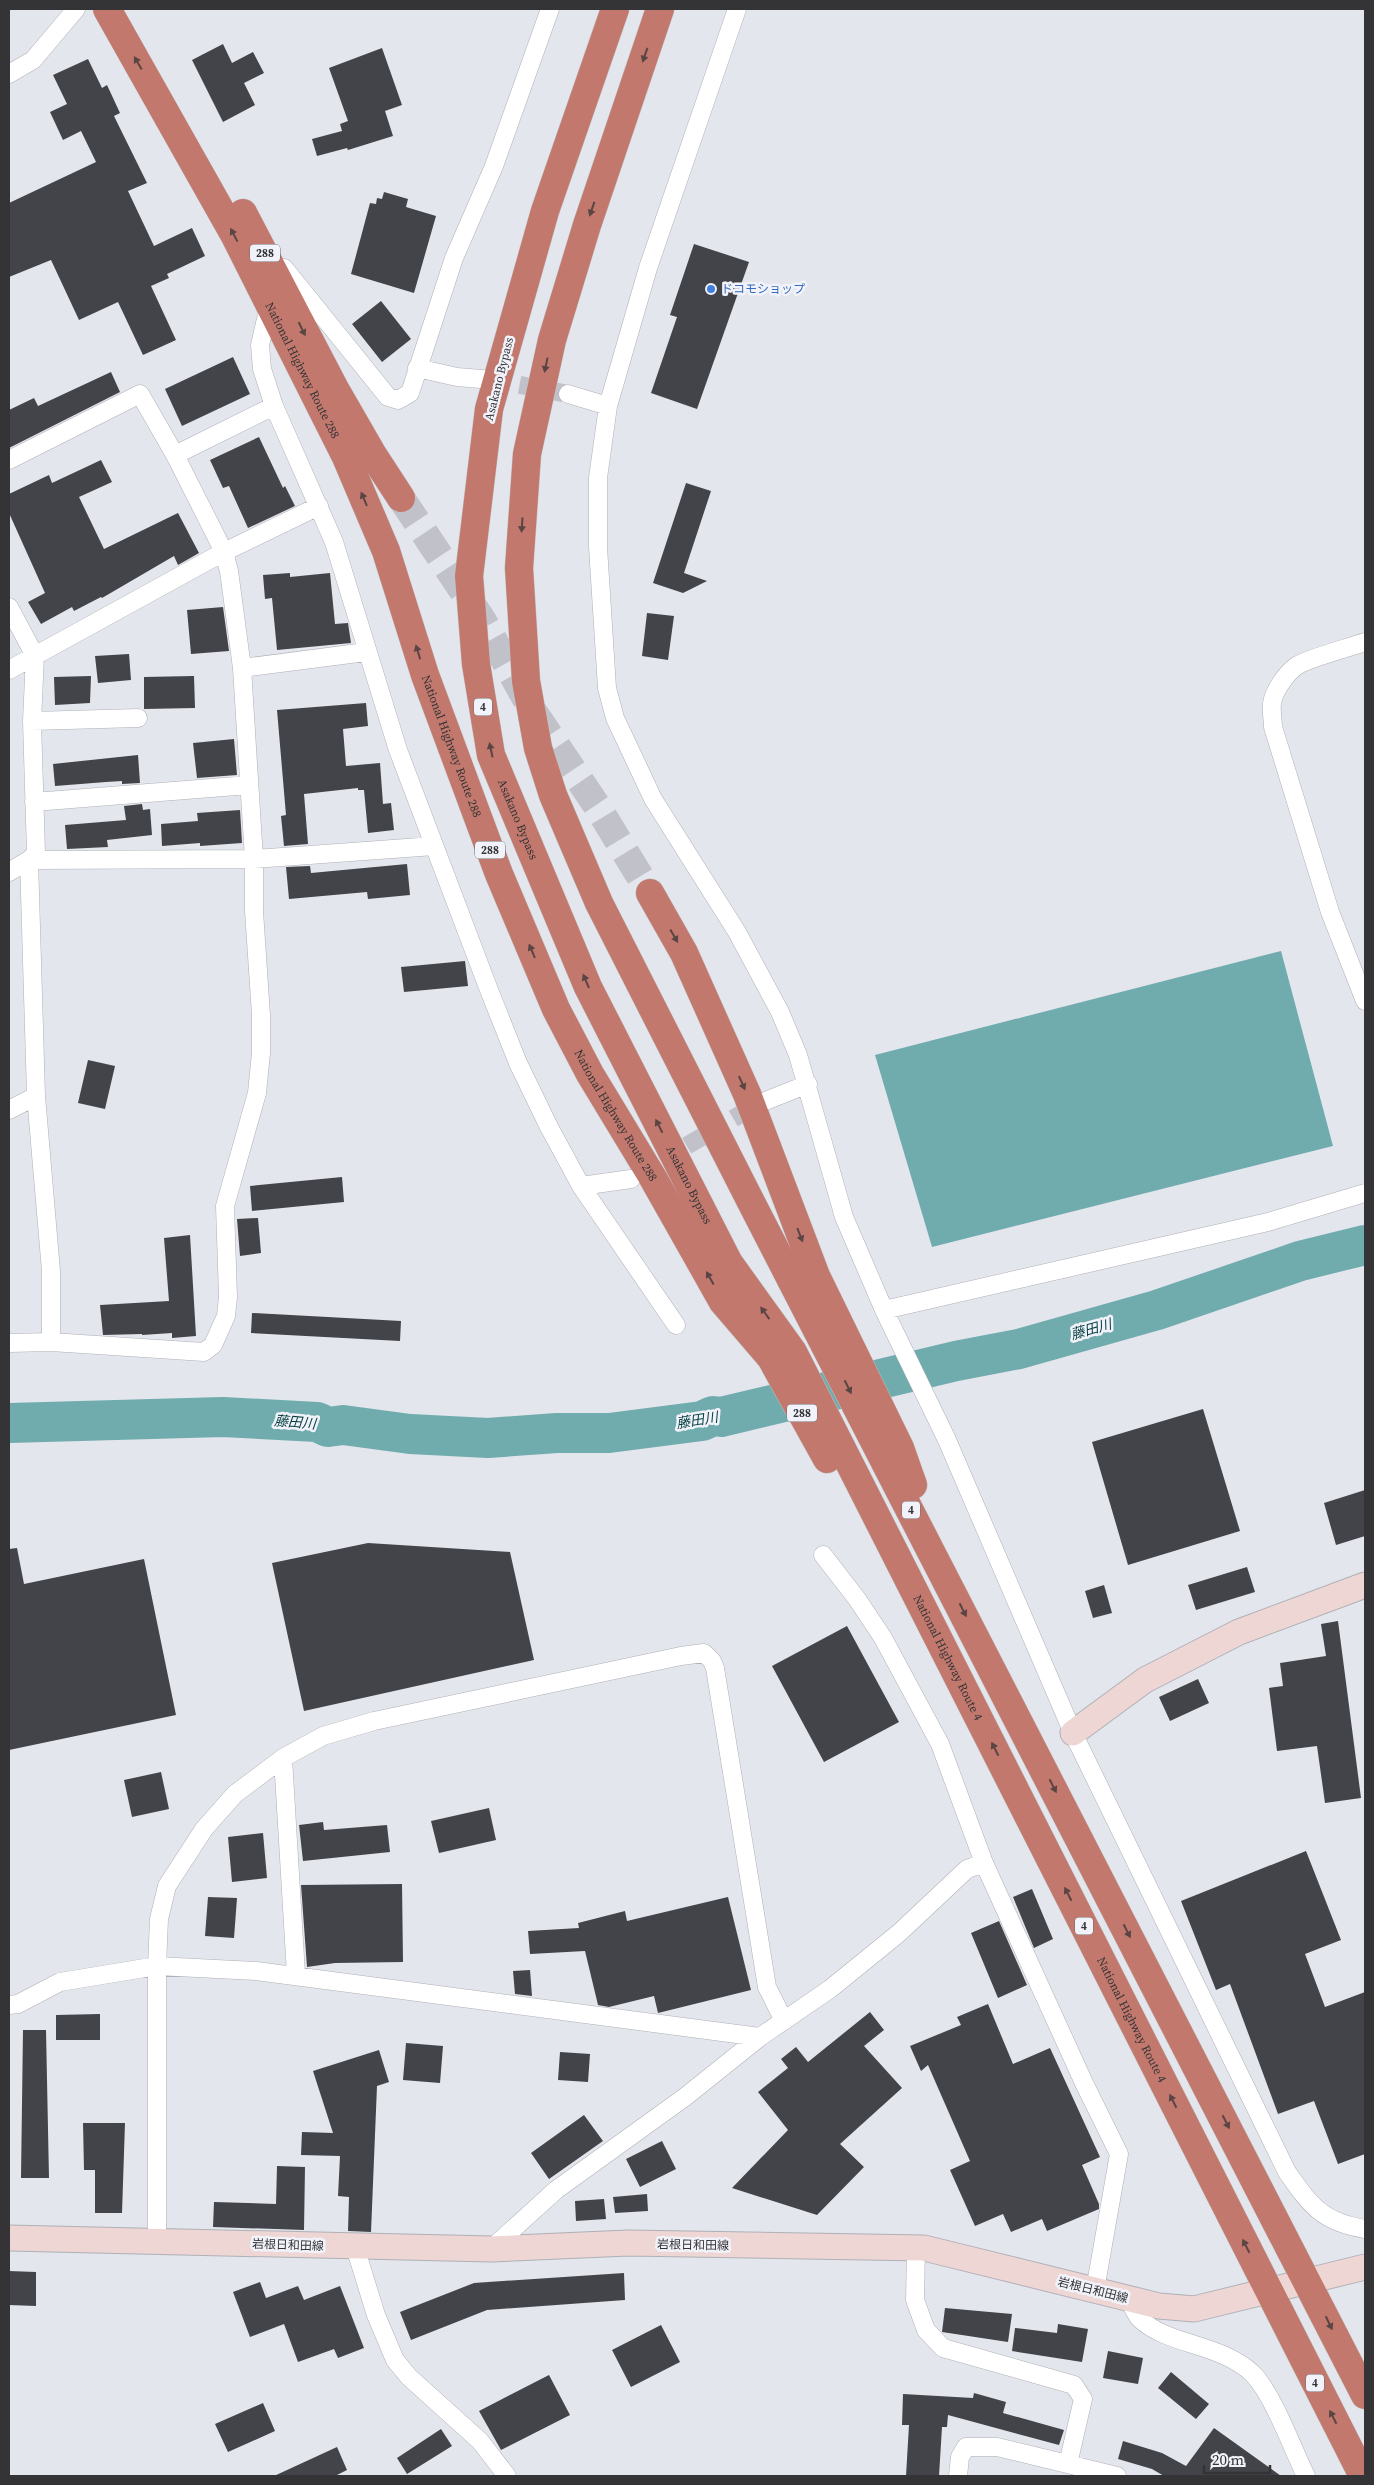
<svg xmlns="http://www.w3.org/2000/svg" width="1374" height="2485" viewBox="0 0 1374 2485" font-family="'Source Serif 4','Noto Sans JP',serif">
<rect width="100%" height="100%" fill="#e4e6ed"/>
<path fill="#70acad" d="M1281 951 1333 1146 932 1247 875 1055Z"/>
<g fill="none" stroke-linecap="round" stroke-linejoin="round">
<path stroke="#70acad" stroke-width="40" d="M9 1423 223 1417 317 1422 328 1427 343 1425 410 1434 488 1438 557 1433H609L702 1421 713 1416 721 1417 956 1361 1019 1349 1157 1310 1300 1261 1365 1245"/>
</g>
<path fill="#43444a" d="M223 44 232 63 253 52 264 73 244 83 255 105 223 122 192 60Z
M382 48 402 105 385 111 393 136 348 150 347 148 317 156 312 139 342 131 340 124 348 121 329 68Z
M88 59 102 88 107 85 120 113 114 116 147 183 128 191 154 246 192 228 205 256 167 274 169 278 151 286 176 340 143 355 118 302 79 320 51 260 9 277V203L96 162 81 131 63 140 50 112 67 104 53 75Z
M384 192 408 199 406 207 436 216 414 293 351 274 370 203 376 204 377 198 382 199Z
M694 244 749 262 697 409 651 393 677 317 670 315Z
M381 301 411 339 382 362 352 324Z
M233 357 250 394 182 426 165 389Z
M111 372 120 392 9 448V410L34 398 38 406Z
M259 437 283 488 285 486 295 506 248 528 229 486 223 488 210 460Z
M101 460 112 482 79 497 104 549 178 513 199 553 178 565 174 556 102 598 101 597 74 611 72 607 41 624 28 602 45 593 9 513V494L49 475 52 483Z
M686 483 711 491 684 573 707 581 683 593 653 583Z
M290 573V577L330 573 335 624 348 623 351 643 277 650 272 598 265 599 263 575Z
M223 607 229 651 191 654 187 610Z
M647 613 674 616 668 660 642 656Z
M129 654 131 680 98 683 95 656Z
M91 676 90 703 55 705 54 677Z
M194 676 195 708 144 709V677Z
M366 703 368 726 343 729 346 766 380 763 383 804 391 803 394 830 368 833 364 790H358V788L304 794 308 844 284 846 281 816 286 815 277 710Z
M234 739 237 775 197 778 193 743Z
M138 755 140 783 122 784V781L106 782 55 786 53 764Z
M142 804 143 810 150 809 152 835 107 840 108 847 67 849 65 825 126 820 124 806Z
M240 810 242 843 200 846V843L162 846 161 824 198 821 197 813Z
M407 864 410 895 368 899 367 892 289 899 286 867 310 866 311 873Z
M465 961 468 986 404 992 401 967Z
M88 1060 115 1066 105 1109 78 1103Z
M342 1177 344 1202 252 1211 250 1186Z
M258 1218 261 1253 240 1256 237 1219Z
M190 1235 196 1336 172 1338V1333L142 1335V1334L103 1335 100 1305 169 1301 164 1238Z
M252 1313 401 1321 400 1341 251 1333Z
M1203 1409 1240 1531 1128 1565 1092 1442Z
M1365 1490V1536L1336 1545 1324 1503Z
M368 1543 510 1552 534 1660 304 1711 272 1563Z
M17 1548 24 1584 144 1559 176 1715 9 1750V1549Z
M1247 1567 1255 1592 1196 1610 1188 1585Z
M1104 1585 1112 1613 1093 1618 1085 1591Z
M1338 1621 1361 1798 1325 1803 1317 1746 1277 1751 1269 1688 1283 1686 1280 1663 1326 1656 1321 1624Z
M847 1626 899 1722 824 1762 772 1666Z
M1198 1679 1209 1703 1170 1721 1159 1697Z
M161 1772 169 1809 132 1817 124 1780Z
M489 1808 496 1840 439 1853 431 1821Z
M323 1822 324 1830 387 1825 390 1852 303 1861 299 1825Z
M263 1833 267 1878 232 1882 228 1837Z
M1306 1851 1341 1940 1305 1954 1325 2007 1365 1992V2154L1338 2164 1314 2101 1278 2114 1230 1984 1216 1990 1181 1901Z
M402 1884 403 1962 335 1963 307 1967 301 1885Z
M1032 1889 1053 1939 1034 1948 1013 1897Z
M208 1897 237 1898 234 1938 205 1936Z
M728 1897 751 1990 658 2013 654 1996 609 2007 598 2005 585 1951 530 1954 528 1931 579 1928 578 1923 625 1911 627 1921Z
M999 1921 1027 1985 998 1998 971 1933Z
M530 1970 532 1996 515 1994 513 1971Z
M988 2004 1013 2064 1050 2048 1100 2157 1082 2165 1099 2204V2209L1047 2231 1042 2219 1011 2232 1003 2214 975 2226 950 2170 970 2161 928 2065 921 2071 910 2046 961 2025 957 2017Z
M870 2012 884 2030 864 2046 902 2088 840 2144 864 2167 817 2215 732 2188 788 2130 758 2092 788 2068 781 2059 796 2047 808 2062Z
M100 2014V2040H56V2015Z
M23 2030H46L49 2178H21Z
M406 2043 443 2046 440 2083 403 2080Z
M379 2050 389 2082 377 2086 371 2232 348 2231 349 2197 338 2196 340 2156 301 2155 302 2132 333 2133 313 2071Z
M560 2052 590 2054 588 2082 558 2080Z
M584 2115 603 2141 549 2179 531 2153Z
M83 2123H125L122 2213H95V2170H84Z
M662 2141 676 2169 640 2187 626 2159Z
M277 2166 305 2167 304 2230 213 2227 214 2202 276 2204Z
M647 2194 648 2211 615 2213 613 2197Z
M604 2199 606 2219 576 2221 575 2201Z
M9 2271 36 2272V2306L9 2305Z
M624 2273 625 2300 487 2310 411 2340 400 2312 474 2283Z
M260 2282 266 2298 298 2286 304 2300 340 2286 364 2348 338 2358 334 2349 298 2362 284 2324 250 2337 233 2292Z
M945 2308 1012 2314 1008 2342 942 2332Z
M1058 2324 1088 2329 1082 2362 1012 2351 1015 2328 1057 2333Z
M661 2325 680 2362 631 2387 612 2350Z
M1108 2351 1143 2358 1138 2384 1103 2378Z
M1171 2372 1209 2404 1196 2419 1158 2388Z
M549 2375 570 2415 501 2450 479 2411Z
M974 2393 1006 2402 1003 2413 1064 2430 1059 2445 948 2415 947 2427H942L939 2476H906L909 2425H902L903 2394 973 2398Z
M263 2403 275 2431 228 2452 215 2424Z
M1214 2428 1281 2476H1164L1152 2469 1118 2459 1123 2441 1162 2453 1186 2466Z
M441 2429 452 2446 407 2474 397 2458Z
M337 2447 347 2470 335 2476H274Z"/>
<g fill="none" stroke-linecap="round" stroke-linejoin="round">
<path stroke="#c1c2c9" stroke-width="18" stroke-dasharray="18 9" stroke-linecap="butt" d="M493 380 568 394
M640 1173 760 1103"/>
<path stroke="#c1c2c9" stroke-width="28" stroke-dasharray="28 14" stroke-linecap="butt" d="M401 498 483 621 531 708 597 806 650 893"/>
<defs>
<path id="street" d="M737 9 648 268 608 406 598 478V547L607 688 615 718 653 799 737 932 780 1012 798 1055 844 1217 884 1310 947 1440 1073 1733 1287 2172C1311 2206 1322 2222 1365 2229
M9 74 33 60 76 9
M284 268 388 397 398 400 410 393 454 258 494 166 550 9
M272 310 266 319 260 345 262 369 274 406 334 542 398 750 489 990 518 1063 549 1127 581 1186 676 1325
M417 368 457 377 493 380
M568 394 608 406
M175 455 274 406
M9 460 140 394 175 455 224 552 229 571 242 668 254 859V911L261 1015V1053L257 1093 225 1206 228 1297 226 1316 213 1345 204 1352 51 1342 9 1343
M9 607 35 656 32 721 36 853 29 860 36 1096 51 1271V1342
M1365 642C1348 648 1313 657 1298 665 1288 671 1276 688 1273 699 1270 707 1273 719 1273 727L1330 912 1365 1001
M242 668 366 652
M9 670 220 554 319 506
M32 721 138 718
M34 802 249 785
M9 872 29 860 254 859 434 846
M763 1102 808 1084
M9 1110 36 1096
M581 1186 631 1179
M884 1310 1268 1222 1365 1193
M823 1555 857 1599 883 1638 940 1744 984 1863 1084 2083 1119 2154 1095 2290
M283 1758 296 1974
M9 2005 18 2004 60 1982 157 1966 256 1971 760 2037
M157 2242V1966L159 1919 167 1886 204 1829 235 1794 283 1758 323 1736 374 1721 681 1656 704 1653 712 1661 715 1668 767 1987 784 2021
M355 2247 376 2315 395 2360 409 2377 480 2441 507 2476
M916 2248 915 2300 926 2330 943 2348 1074 2385 1083 2399 1068 2464
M491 2249 556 2190 685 2097 760 2037 830 1989 899 1933 967 1869 984 1863
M1129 2299C1132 2305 1135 2314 1140 2319 1169 2346 1221 2343 1253 2374 1274 2396 1292 2448 1306 2476
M958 2476 960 2457 966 2447H997L1117 2476"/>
<path id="secondary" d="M1073 1733 1145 1680 1239 1632 1365 1585
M9 2238 491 2249 628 2243 924 2248 1159 2306 1194 2309 1365 2267"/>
<g id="highway">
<path id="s1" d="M107 9 235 236 346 457 386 551 425 675 499 874 556 1009 590 1074 653 1178 723 1302 771 1358 827 1459"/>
<path id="s2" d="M615 9 545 211 489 409 469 576 476 664 491 755 588 987 729 1263 793 1352 1363 2476"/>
<path d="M660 9 587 225 552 340 527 454 519 568 526 681 538 748 553 795 599 903 751 1202 1365 2395"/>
<path d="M243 213 335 389 373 455 401 498"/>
<path d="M650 893 684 953 747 1094 816 1276 900 1448 913 1485"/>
</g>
</defs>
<use href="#street" stroke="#afb0b7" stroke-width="19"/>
<use href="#secondary" stroke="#afb0b7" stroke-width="27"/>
<use href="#highway" stroke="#c2c2c3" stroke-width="29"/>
<use href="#street" stroke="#fff" stroke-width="18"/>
<use href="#secondary" stroke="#edd6d3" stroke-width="25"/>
<use href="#highway" stroke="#c2786c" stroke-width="28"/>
</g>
<defs><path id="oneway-solid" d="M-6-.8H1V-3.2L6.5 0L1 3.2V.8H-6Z" transform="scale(1.25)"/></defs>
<g fill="#584544">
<use href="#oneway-solid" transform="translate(645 55) rotate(109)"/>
<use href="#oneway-solid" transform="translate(138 63) rotate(-120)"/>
<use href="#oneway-solid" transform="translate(592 209) rotate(109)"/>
<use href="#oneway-solid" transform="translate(234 235) rotate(-118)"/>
<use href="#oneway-solid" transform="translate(302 329) rotate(64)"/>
<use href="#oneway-solid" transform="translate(546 365) rotate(102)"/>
<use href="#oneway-solid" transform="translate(364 499) rotate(-113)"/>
<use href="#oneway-solid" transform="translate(522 525) rotate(94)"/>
<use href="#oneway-solid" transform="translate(418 652) rotate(-107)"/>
<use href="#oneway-solid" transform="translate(491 750) rotate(-102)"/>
<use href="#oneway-solid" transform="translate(674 936) rotate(60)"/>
<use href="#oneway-solid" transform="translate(532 951) rotate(-113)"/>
<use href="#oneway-solid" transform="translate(586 981) rotate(-113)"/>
<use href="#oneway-solid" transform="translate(742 1083) rotate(66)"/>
<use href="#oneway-solid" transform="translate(659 1126) rotate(-117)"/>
<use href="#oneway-solid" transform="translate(800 1235) rotate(69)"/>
<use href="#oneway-solid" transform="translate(710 1278) rotate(-119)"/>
<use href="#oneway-solid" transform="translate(765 1313) rotate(-126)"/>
<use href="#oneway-solid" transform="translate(848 1387) rotate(63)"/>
<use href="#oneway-solid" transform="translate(963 1610) rotate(63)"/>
<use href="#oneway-solid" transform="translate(995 1749) rotate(-117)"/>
<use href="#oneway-solid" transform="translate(1053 1786) rotate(63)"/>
<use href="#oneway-solid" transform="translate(1068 1894) rotate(-117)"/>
<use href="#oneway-solid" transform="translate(1127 1931) rotate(63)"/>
<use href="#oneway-solid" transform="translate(1173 2101) rotate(-117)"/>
<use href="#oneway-solid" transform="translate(1226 2122) rotate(63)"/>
<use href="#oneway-solid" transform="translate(1246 2246) rotate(-117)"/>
<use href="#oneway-solid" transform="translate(1329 2323) rotate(64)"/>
<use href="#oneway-solid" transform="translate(1333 2417) rotate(-117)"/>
</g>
<circle fill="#3f7fe0" stroke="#f2f3fa" stroke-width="2" cx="711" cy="289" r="5"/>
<g text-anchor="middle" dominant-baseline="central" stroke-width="5" stroke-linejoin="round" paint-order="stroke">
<g fill="#f2f3fa" stroke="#6d6d72" stroke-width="1">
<rect x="250" y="244.5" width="30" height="17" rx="4"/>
<rect x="474" y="698.5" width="18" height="17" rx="4"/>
<rect x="475" y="841.5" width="30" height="17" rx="4"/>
<rect x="787" y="1404.5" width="30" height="17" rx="4"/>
<rect x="902" y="1501.5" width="18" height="17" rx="4"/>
<rect x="1075" y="1917.5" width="18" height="17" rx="4"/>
<rect x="1306" y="2374.5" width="18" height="17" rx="4"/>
</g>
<g font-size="11" font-weight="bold" fill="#343437">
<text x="265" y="253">288</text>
<text x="483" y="707">4</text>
<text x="490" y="850">288</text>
<text x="802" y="1413">288</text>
<text x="911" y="1510">4</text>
<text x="1084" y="1926">4</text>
<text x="1315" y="2383">4</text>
</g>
<g font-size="12" fill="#366cbe" stroke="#f2f3fa" text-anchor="start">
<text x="721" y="289">ドコモショップ</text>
</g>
<g font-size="12" fill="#343437" stroke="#f2f3fa">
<text stroke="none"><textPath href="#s1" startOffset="411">National Highway Route 288</textPath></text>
<text transform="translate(499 379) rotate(-76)">Asakano Bypass</text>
<text stroke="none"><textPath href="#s1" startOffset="816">National Highway Route 288</textPath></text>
<text stroke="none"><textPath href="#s2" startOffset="838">Asakano Bypass</textPath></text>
<text stroke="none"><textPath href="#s1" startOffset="1221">National Highway Route 288</textPath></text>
<text stroke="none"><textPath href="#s2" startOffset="1242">Asakano Bypass</textPath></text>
<text stroke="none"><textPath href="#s2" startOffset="1782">National Highway Route 4</textPath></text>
<text stroke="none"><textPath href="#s2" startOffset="2188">National Highway Route 4</textPath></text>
<text transform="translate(288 2245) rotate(2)">岩根日和田線</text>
<text transform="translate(693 2245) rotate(1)">岩根日和田線</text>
<text transform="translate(1093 2290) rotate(14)">岩根日和田線</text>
</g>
<g font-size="14" font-style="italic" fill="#003d3e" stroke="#f2f3fa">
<text transform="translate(1091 1329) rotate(-16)">藤田川</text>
<text transform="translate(697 1420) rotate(-9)">藤田川</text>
<text transform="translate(295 1422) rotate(5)">藤田川</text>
</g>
</g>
<rect width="1374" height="2485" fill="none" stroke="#343437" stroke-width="20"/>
<path d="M1204 2465v8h66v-8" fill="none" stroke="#343437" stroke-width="2.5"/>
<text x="1212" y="2465" font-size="15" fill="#343437" stroke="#f2f3fa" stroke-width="4" paint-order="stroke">20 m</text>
</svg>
